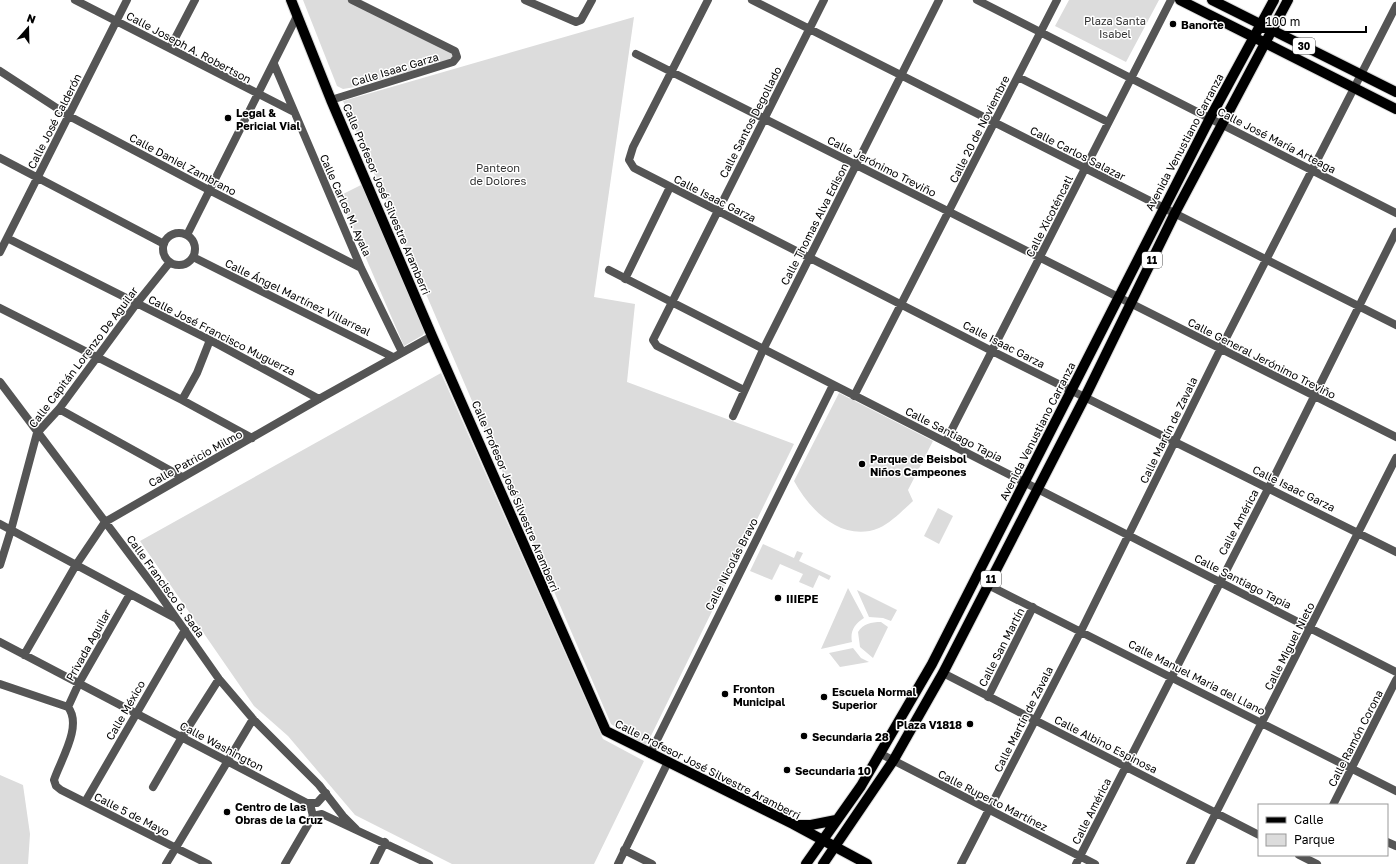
<svg xmlns="http://www.w3.org/2000/svg" width="1396" height="864" viewBox="0 0 1396 864" font-family="'Golos Text',sans-serif">
<rect width="100%" height="100%" fill="#fff"/>
<path fill="#dcdcdc" d="M303 0H352L455 51 453 59 355 87 343 89 337 86Z
M1069 0H1159L1126 62 1055 26Z
M634 17 594 297 635 304 627 382 794 444 646 746 611 724 343 101Z
M363 184 426 329 423 335 404 346 339 196Z
M441 373 603 739 644 761 594 864H452L355 815 288 736 254 706 140 541Z
M839 393 933 441 908 490 913 501C903 510 892 522 879 528 843 543 810 511 794 481Z
M938 508 953 516 939 544 924 536Z
M763 544 794 558 797 551 803 553 799 561 831 576 829 580 819 575 813 588 799 582 803 574 780 564 772 580 750 571Z
M848 588 864 618C854 624 850 632 852 642L821 649Z
M857 590 897 610 891 621 883 618 869 617Z
M881 622 888 627 873 658 860 647 858 632C863 624 871 622 881 622Z
M853 648 861 658 869 662 840 667 829 653Z
M0 775 23 785 30 834 28 864H0Z"/>
<g fill="none" stroke-linecap="round" stroke-linejoin="round">
<defs>
<path id="major" d="M291 0 331 100 432 336 606 731 793 824 867 864
M1180 0 1396 109
M1212 0 1396 92
M797 825H811L836 820
M806 864 861 786 932 664 1210 118 1274 0
M823 864 893 761 943 673 1085 397 1175 213 1288 0"/>
</defs>
<use href="#major" stroke="#dbdbdb" stroke-width="12"/>
<path stroke="#555" stroke-width="8" d="M75 0 294 112
M525 0 576 22 581 20 592 0
M708 0 633 147 629 160 634 168 992 351 1396 552
M752 0 1396 325
M977 0 1396 213
M170 48 195 0
M636 54 1396 437
M274 64 361 268 402 352
M0 71 69 116 209 190 361 268
M1018 77 1108 122
M331 100 453 62 457 57 455 51 352 0
M0 158 164 244
M163 249a16 16 0 1 1 32 0a16 16 0 1 1-32 0Z
M187 235 297 16
M7 238 210 340 319 399
M0 252 127 0
M193 257 393 357
M609 270 1396 672
M625 279 670 187
M0 308 182 400 252 438
M0 382 155 588 219 679 253 719 319 785 343 816 356 829
M744 390 657 346 653 340 824 0
M854 396 1057 0
M182 400 197 373 210 340
M59 409 182 477
M733 416 763 350 939 0
M946 441 1171 0
M0 524 175 618
M0 565 11 530 37 433 59 409 137 303 170 262
M988 585 1396 791
M0 642 307 803 311 808 313 816
M24 655 76 565 105 522 319 399 432 336
M943 673 1259 835
M0 684 68 707C83 726 60 761 54 780L56 786 61 790 208 864
M988 697 1033 607
M68 707 79 683 130 594
M650 754 833 385
M881 754 1095 864
M153 787 182 737 219 679
M85 802 185 630
M307 803H317L326 793
M1333 805 1396 680
M313 816 322 814 429 864
M1387 842 1396 846
M624 850 652 864
M1299 855 1317 864
M166 864 253 719
M285 864 313 816
M374 864 385 842
M618 864 668 762
M961 864 1081 631 1220 350 1396 6
M1076 864 1269 487 1396 232
M1190 864 1396 458"/>
<use href="#major" stroke="#000" stroke-width="10"/>
</g>
<g fill="#000" stroke="#fff" stroke-width="1.5">
<circle cx="1173" cy="24" r="4"/>
<circle cx="228" cy="118" r="4"/>
<circle cx="862" cy="464" r="4"/>
<circle cx="778" cy="598" r="4"/>
<circle cx="725" cy="694" r="4"/>
<circle cx="824" cy="697" r="4"/>
<circle cx="970" cy="724" r="4"/>
<circle cx="804" cy="736" r="4"/>
<circle cx="787" cy="770" r="4"/>
<circle cx="227" cy="812" r="4"/>
</g>
<g text-anchor="middle" dominant-baseline="central" stroke-width="3" stroke-linejoin="round" paint-order="stroke">
<g fill="#fff" stroke="#4c4c4c" stroke-width="1">
<rect x="1293" y="38" width="22" height="16" rx="3"/>
<rect x="1142" y="252" width="20" height="16" rx="3"/>
<rect x="981" y="571" width="20" height="16" rx="3"/>
</g>
<g font-size="10" font-weight="bold" fill="#000">
<text x="1304" y="46">30</text>
<text x="1152" y="260">11</text>
<text x="991" y="579">11</text>
</g>
<g font-size="11" fill="#333" stroke="#fff">
<text x="1115" y="20">Plaza Santa<tspan x="1115" dy="13">Isabel</tspan></text>
<text x="498" y="167">Panteon<tspan x="498" dy="13">de Dolores</tspan></text>
</g>
<g font-size="11" font-weight="bold" fill="#000" stroke="#fff" text-anchor="start">
<text x="1181" y="24">Banorte</text>
<text x="236" y="112">Legal &amp;<tspan x="236" dy="13">Pericial Vial</tspan></text>
<text x="870" y="458">Parque de Beisbol<tspan x="870" dy="13">Niños Campeones</tspan></text>
<text x="786" y="598">IIIEPE</text>
<text x="733" y="688">Fronton<tspan x="733" dy="13">Municipal</tspan></text>
<text x="832" y="691">Escuela Normal<tspan x="832" dy="13">Superior</tspan></text>
<text x="962" y="724" text-anchor="end">Plaza V1818</text>
<text x="812" y="736">Secundaria 28</text>
<text x="795" y="770">Secundaria 10</text>
<text x="235" y="806">Centro de las<tspan x="235" dy="13">Obras de la Cruz</tspan></text>
</g>
<g font-size="11" fill="#000" stroke="#fff">
<text transform="translate(189 47) rotate(28)">Calle Joseph A. Robertson</text>
<text transform="translate(395 69) rotate(-17)">Calle Isaac Garza</text>
<text transform="translate(54 121) rotate(-63)">Calle José Calderón</text>
<text transform="translate(750 122) rotate(-63)">Calle Santos Degollado</text>
<text transform="translate(979 129) rotate(-63)">Calle 20 de Noviembre</text>
<text transform="translate(1277 140) rotate(27)">Calle José María Arteaga</text>
<text transform="translate(1184 142) rotate(-62)">Avenida Venustiano Carranza</text>
<text transform="translate(1078 153) rotate(27)">Calle Carlos Salazar</text>
<text transform="translate(183 164) rotate(28)">Calle Daniel Zambrano</text>
<text transform="translate(882 166) rotate(27)">Calle Jerónimo Treviño</text>
<text transform="translate(715 198) rotate(27)">Calle Isaac Garza</text>
<text transform="translate(387 199) rotate(67)">Calle Profesor José Silvestre Aramberri</text>
<text transform="translate(346 205) rotate(66)">Calle Carlos M. Ayala</text>
<text transform="translate(1049 216) rotate(-63)">Calle Xicoténcatl</text>
<text transform="translate(814 224) rotate(-63)">Calle Thomas Alva Edison</text>
<text transform="translate(298 297) rotate(26)">Calle Ángel Martínez Villarreal</text>
<text transform="translate(222 335) rotate(27)">Calle José Francisco Muguerza</text>
<text transform="translate(1004 344) rotate(27)">Calle Isaac Garza</text>
<text transform="translate(83 357) rotate(-53)">Calle Capitán Lorenzo De Aguilar</text>
<text transform="translate(1262 358) rotate(27)">Calle General Jerónimo Treviño</text>
<text transform="translate(1168 430) rotate(-64)">Calle Martín de Zavala</text>
<text transform="translate(1037 431) rotate(-63)">Avenida Venustiano Carranza</text>
<text transform="translate(954 434) rotate(27)">Calle Santiago Tapia</text>
<text transform="translate(195 458) rotate(-29)">Calle Patricio Milmo</text>
<text transform="translate(1294 488) rotate(26)">Calle Isaac Garza</text>
<text transform="translate(516 496) rotate(67)">Calle Profesor José Silvestre Aramberri</text>
<text transform="translate(1238 522) rotate(-62)">Calle América</text>
<text transform="translate(731 564) rotate(-63)">Calle Nicolás Bravo</text>
<text transform="translate(1243 581) rotate(27)">Calle Santiago Tapia</text>
<text transform="translate(166 586) rotate(54)">Calle Francisco G. Sada</text>
<text transform="translate(88 645) rotate(-61)">Privada Aguilar</text>
<text transform="translate(1289 646) rotate(-63)">Calle Miguel Nieto</text>
<text transform="translate(1001 647) rotate(-63)">Calle San Martín</text>
<text transform="translate(1197 677) rotate(27)">Calle Manuel Maria del Llano</text>
<text transform="translate(125 710) rotate(-60)">Calle México</text>
<text transform="translate(1023 719) rotate(-63)">Calle Martín de Zavala</text>
<text transform="translate(1355 738) rotate(-63)">Calle Ramón Corona</text>
<text transform="translate(1106 744) rotate(27)">Calle Albino Espinosa</text>
<text transform="translate(222 746) rotate(28)">Calle Washington</text>
<text transform="translate(708 769) rotate(27)">Calle Profesor José Silvestre Aramberri</text>
<text transform="translate(993 800) rotate(27)">Calle Ruperto Martínez</text>
<text transform="translate(1091 811) rotate(-63)">Calle América</text>
<text transform="translate(132 814) rotate(27)">Calle 5 de Mayo</text>
</g>
</g>
<rect x="1258" y="804" width="130" height="52" fill="#ffffff" stroke="#999999"/>
<rect x="1266" y="817" width="20" height="6" fill="#000000" stroke="#999999"/>
<text x="1294" y="824" font-size="12" fill="#000000">Calle</text>
<rect x="1266" y="834" width="20" height="12" fill="#dcdcdc" stroke="#999999"/>
<text x="1294" y="844" font-size="12" fill="#000000">Parque</text>
<g transform="translate(28 28) rotate(20)" stroke="#ffffff" stroke-width="3" paint-order="stroke">
<path d="M0-3L7 15L0 10L-7 15Z" fill="#000000"/>
<text y="-6" font-size="11" font-weight="bold" text-anchor="middle" fill="#000000">N</text>
</g>
<path d="M1260 26v6h106v-6" fill="none" stroke="#000000" stroke-width="2"/>
<text x="1266" y="26" font-size="12" fill="#000000" stroke="#ffffff" stroke-width="3" paint-order="stroke">100 m</text>
</svg>
